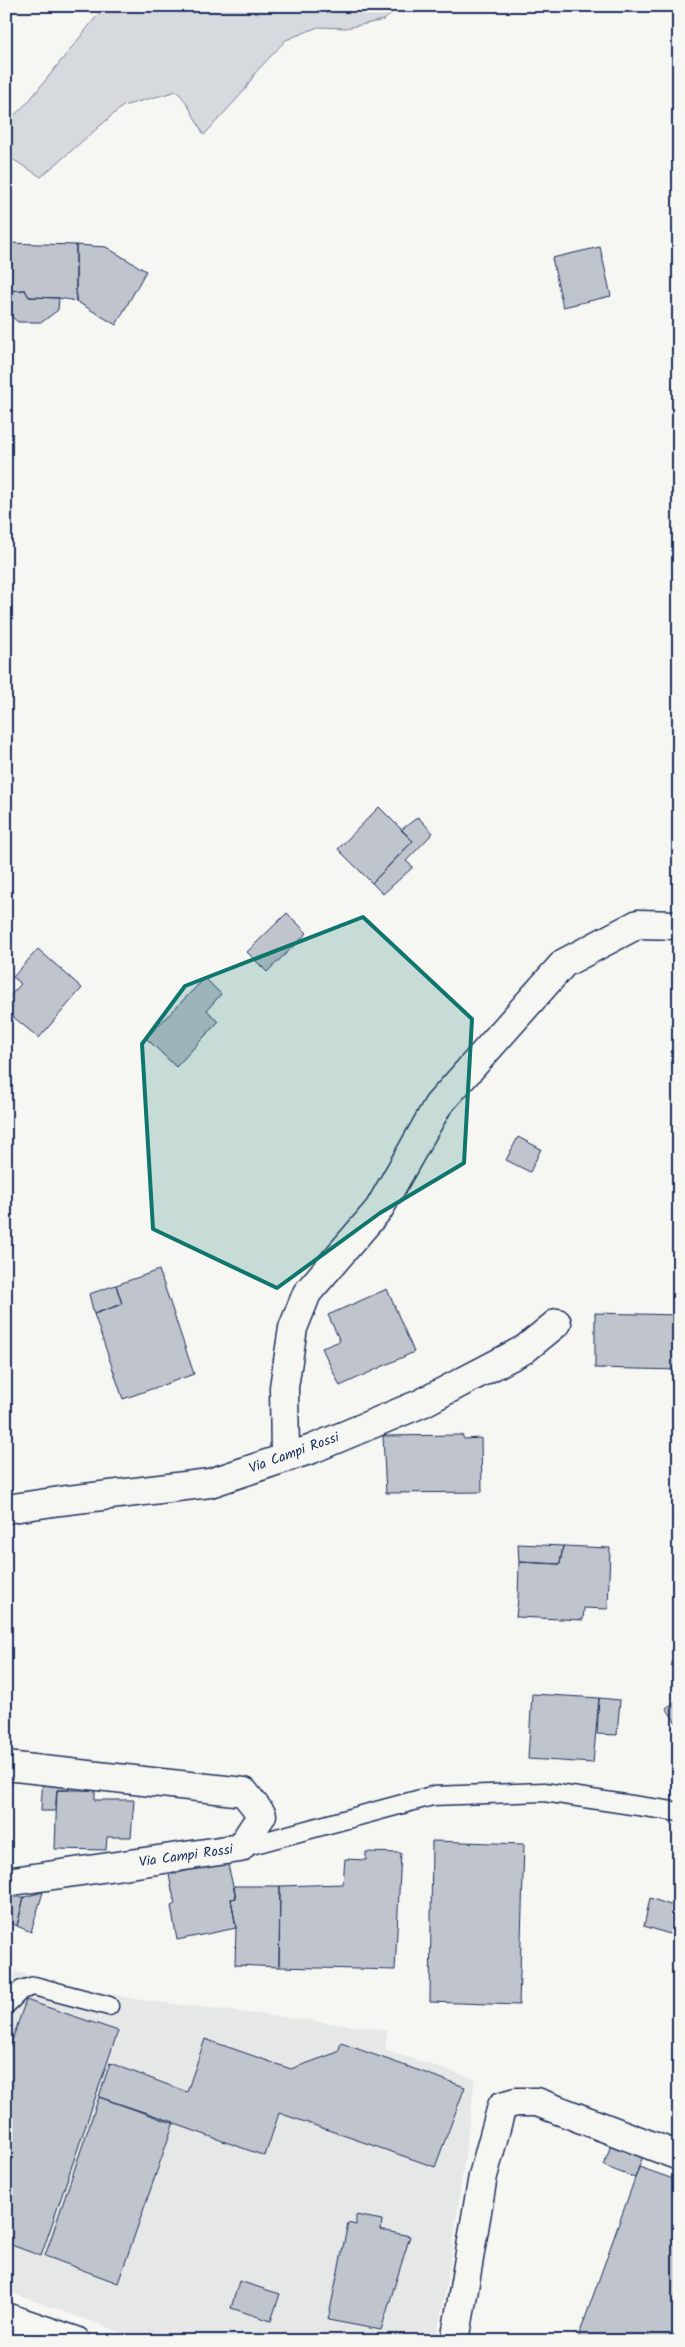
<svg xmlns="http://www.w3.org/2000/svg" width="685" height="2347" viewBox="0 0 685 2347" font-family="Kalam,sans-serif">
<rect width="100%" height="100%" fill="#f6f6f2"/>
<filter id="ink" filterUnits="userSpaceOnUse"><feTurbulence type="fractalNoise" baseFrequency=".02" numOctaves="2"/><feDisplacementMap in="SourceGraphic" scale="10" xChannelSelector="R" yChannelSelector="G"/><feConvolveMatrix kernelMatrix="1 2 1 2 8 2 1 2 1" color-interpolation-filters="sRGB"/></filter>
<g filter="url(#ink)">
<path fill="#e6e7e7" d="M15 1972 133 1999 387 2030 385 2050 475 2079 452 2252 436 2341H145L6 2291V1989Z"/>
<path fill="#d6d9dd" stroke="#78849e" d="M105 6H401L384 20 346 28 318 27 286 40 255 73 245 90 204 135 186 102 177 91 123 106 41 177 6 155V123L28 102Z"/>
<path fill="#c0c4cd" stroke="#1b2f5e" d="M6 243 76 245V301L59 298 29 297 25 290 6 291Z
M76 245 106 247 146 271 116 325 76 301Z
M600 247 611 296 563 307 552 258Z
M25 290 29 297 59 298 58 310 42 322H18L6 312V291Z
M379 807 413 841 372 883 338 849Z
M418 817 433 833 406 861 413 867 383 894 372 883 413 841 401 830Z
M287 913 307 933 267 972 247 952Z
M38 949 82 988 39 1038 6 1011V1000L21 984 13 977Z
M205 978 221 994 207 1010 218 1022 176 1067 146 1038Z
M518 1137 541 1149 530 1172 506 1160Z
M159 1270 194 1374 123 1399 94 1314 122 1304 116 1285Z
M116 1285 122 1304 94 1314 89 1294Z
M387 1289 414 1352 340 1386 322 1348 340 1341 328 1315Z
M595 1313 679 1315V1370L595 1368Z
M462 1435 464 1439 481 1438 482 1492 386 1493 383 1436Z
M518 1544 563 1546 560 1564 519 1562Z
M563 1546 610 1548 608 1609 584 1608 583 1620 516 1617 518 1599 519 1562 560 1564Z
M532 1694 599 1698 593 1763 528 1759Z
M599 1698 620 1700 617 1735 597 1734Z
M679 1699V1727L666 1708Z
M43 1774 66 1777 69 1790H57L55 1811H41Z
M57 1790H95V1800H134L131 1837H107L106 1850 55 1849Z
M432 1841 524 1844 519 2005 430 2002Z
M366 1852 401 1853 395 1970 279 1967 280 1886 343 1884 345 1859 366 1860Z
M227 1861 236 1898 231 1899 236 1928 177 1940 171 1906 175 1904 169 1875Z
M234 1886H280L279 1967 235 1965 236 1928 231 1899 236 1898Z
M43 1892 31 1932 17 1926 24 1897Z
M6 1897H24L17 1926 6 1920Z
M650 1898 679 1908V1937L644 1926Z
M26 2000 118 2031 41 2256 6 2243V2058Z
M205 2039 291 2069 338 2052 341 2043 465 2087 435 2167 279 2113 265 2156 99 2097 110 2063 187 2092Z
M99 2097 174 2122 118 2283 45 2256Z
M612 2141 644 2153 635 2178 604 2166Z
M639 2167 679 2181V2341H577Z
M356 2215 382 2220 381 2230 410 2236 381 2330 328 2320 348 2223 356 2225Z
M239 2281 280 2294 271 2321 231 2308Z"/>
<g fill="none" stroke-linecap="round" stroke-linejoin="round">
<defs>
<path id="service" d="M240 1848 432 1796 544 1792 679 1812
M6 2005 21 1990 34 1986 109 2006"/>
<path id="minor" d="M285 1458 284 1387 293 1328 307 1293 379 1209 438 1105 564 963 638 924 679 925
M6 1509 60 1501 210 1483 312 1449 422 1403 525 1349 557 1323
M6 1766 244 1792 262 1815 240 1848 6 1882
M6 2317 76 2341
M455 2341 483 2176 502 2106 516 2102H537L679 2156"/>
</defs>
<use href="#service" stroke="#1b2f5e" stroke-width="21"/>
<use href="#minor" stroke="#1b2f5e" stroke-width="31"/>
<use href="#service" stroke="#f6f6f2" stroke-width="18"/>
<use href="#minor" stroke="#f6f6f2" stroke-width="28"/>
</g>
</g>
<path fill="#0f766e" fill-opacity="0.2" stroke="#0f766e" stroke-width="4" stroke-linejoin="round" d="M363 917 472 1019 464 1163 380 1213 277 1288 153 1229 142 1044 185 986Z"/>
<g text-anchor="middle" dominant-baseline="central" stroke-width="4.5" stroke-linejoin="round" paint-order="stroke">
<g font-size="14" fill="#1b2f5e" stroke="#f6f6f2">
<text transform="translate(294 1453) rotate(-20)">Via Campi Rossi</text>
<text transform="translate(186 1856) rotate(-8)">Via Campi Rossi</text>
</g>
</g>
<rect width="685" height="2347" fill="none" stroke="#f6f6f2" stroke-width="25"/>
<rect x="12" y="12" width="660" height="2322" fill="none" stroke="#1b2f5e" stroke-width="2" filter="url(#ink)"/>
</svg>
